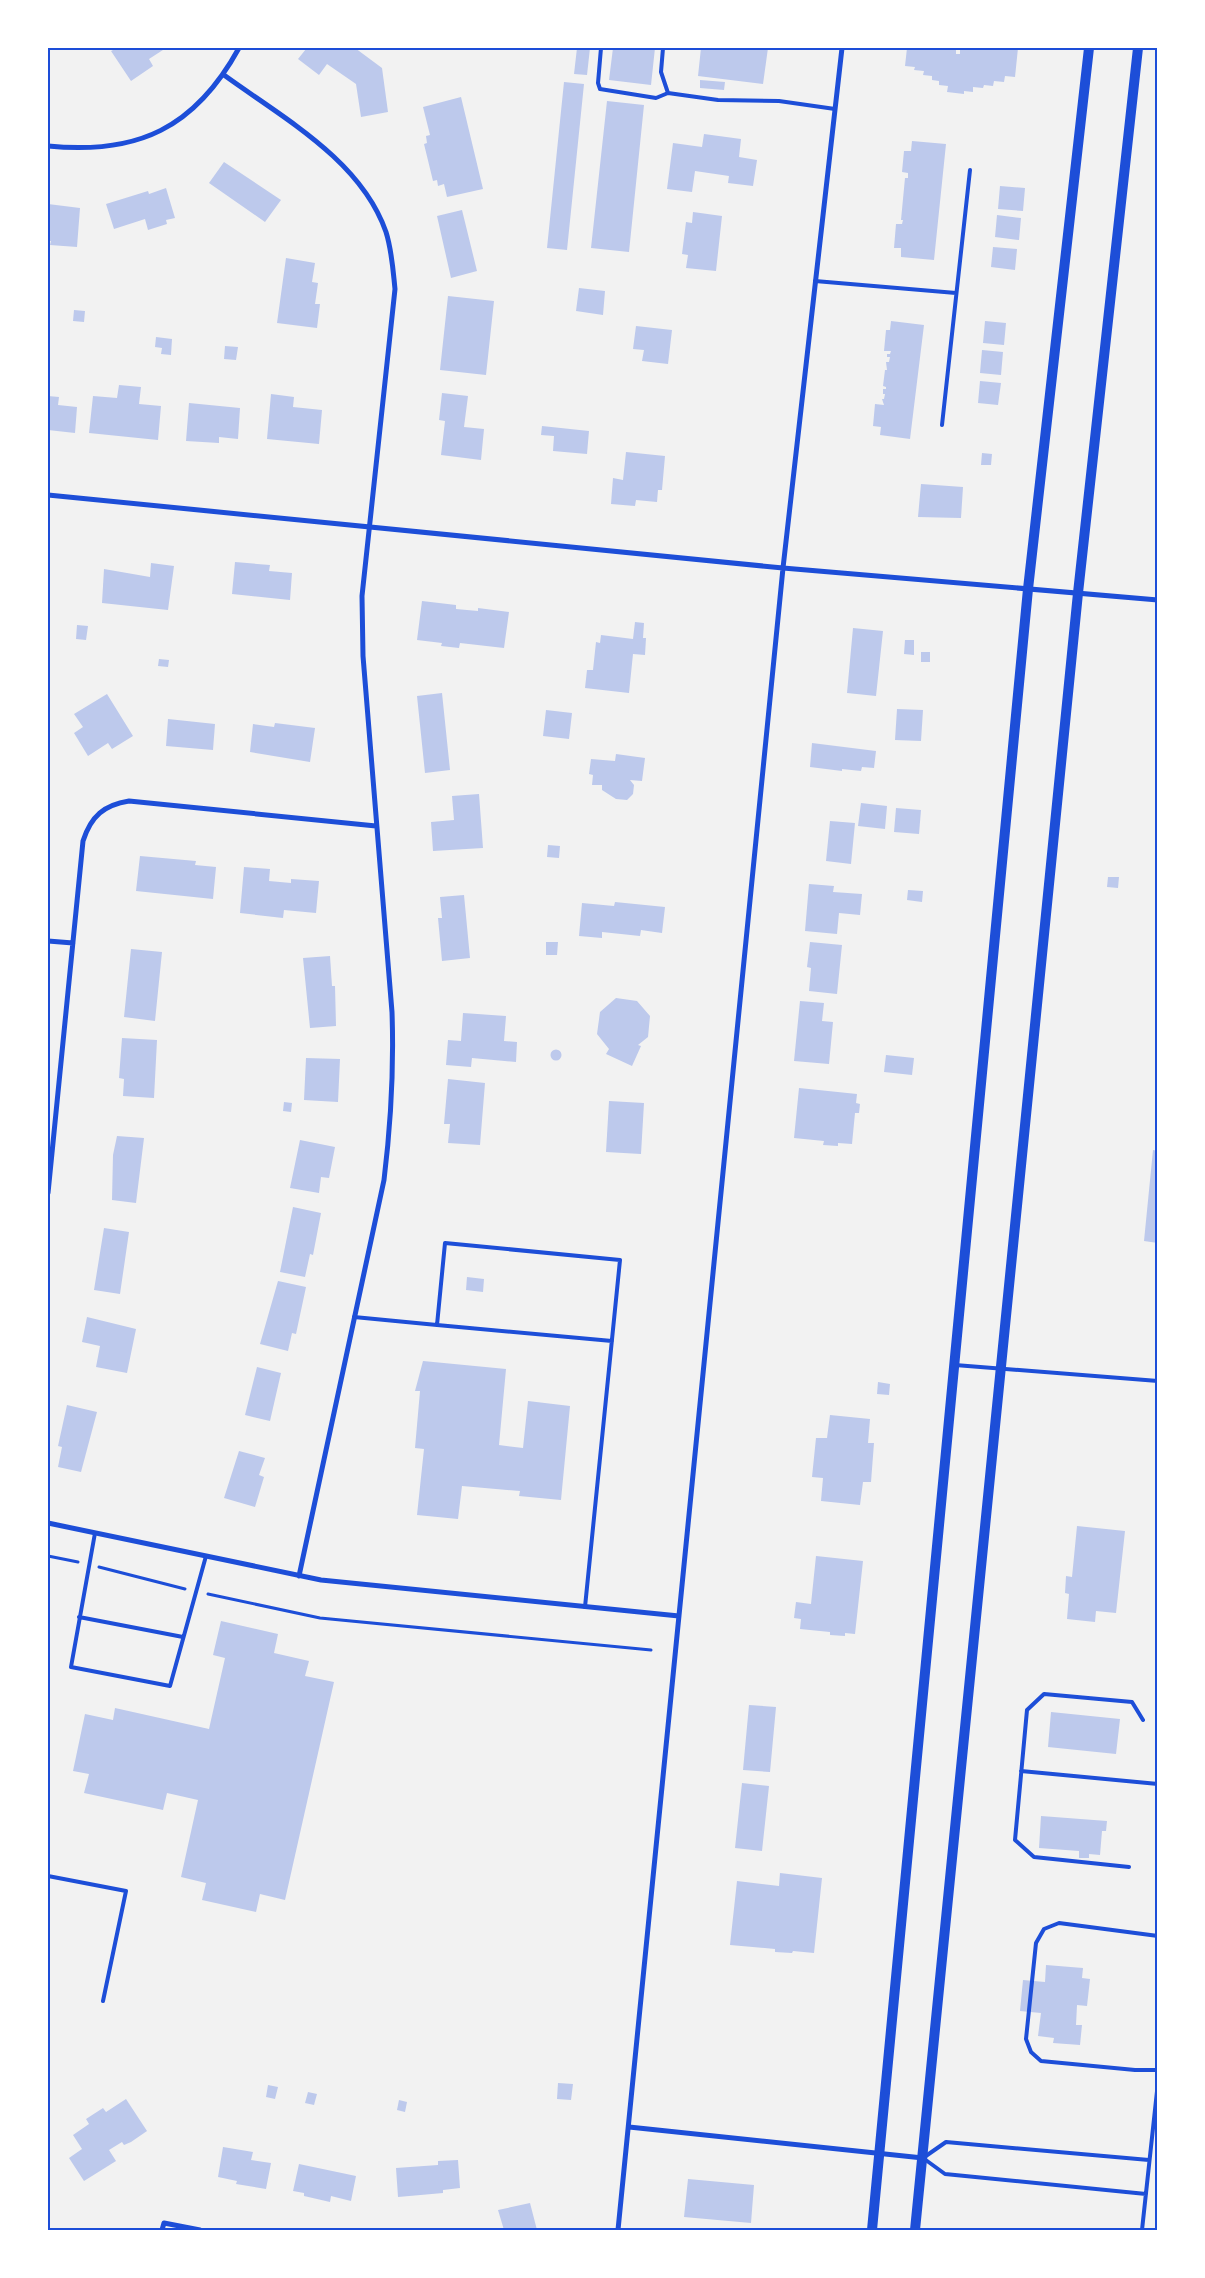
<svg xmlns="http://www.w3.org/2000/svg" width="1205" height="2278" viewBox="0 0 1205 2278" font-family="Arial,sans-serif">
<rect width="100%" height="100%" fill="#f2f2f2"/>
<path fill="#bdc9ec" d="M117 48H166L149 59 153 66 131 81 111 51Z
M304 48H355L382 68 388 112 361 117 356 84 327 64 319 75 298 59 306 49Z
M577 48H590L587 75 574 74Z
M613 48H655L651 85 609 80Z
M701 48H768L763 84 698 76Z
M907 48H956V54H960V48H1018L1015 77 1005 76 1004 82 994 81 993 86 984 85 983 88 973 87V92L964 91V94L947 92 948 86 939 85V81L932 80V76L923 75 924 71 914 70 915 67 905 66Z
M700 80 725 82 724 90 700 88Z
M564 82 584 84 567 250 547 248Z
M461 97 483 189 447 197 444 184 438 186 437 180 433 181 424 144 427 143 426 136 430 135 423 107Z
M607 101 644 105 629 252 591 248Z
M704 134 741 139 739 157 757 160 753 186 728 183 729 176 695 171 692 192 667 189 673 143 702 147Z
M912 141 946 144 934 260 901 257V248H894L896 224H902L903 220H901L905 178H908V173L902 172 904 151H911Z
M224 162 281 200 265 222 209 183Z
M1000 186 1025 188 1023 211 998 209Z
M166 188 175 218 166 220 167 224 148 230 145 219 114 229 106 204 148 191 149 194Z
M48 204 80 208 77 247 50 245 51 241H48Z
M462 210 477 271 451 278 437 216Z
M693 212 722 216 716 271 686 268 688 255 682 254 686 222 692 223Z
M997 215 1021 218 1019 240 995 237Z
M993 247 1017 249 1015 270 991 267Z
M286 258 315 263 312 282 318 283 315 304H320L317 328 277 323Z
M579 288 605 291 603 315 576 311Z
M448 296 494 301 486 375 440 370Z
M74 310 85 311 84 322 73 321Z
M891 321 924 325 910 439 880 435 881 427 873 426 875 404 884 405 882 399H884L885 394H883V389H886V387L883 386 885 370H887L886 362H889L890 357H887V354H890L891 351H884L886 330H890Z
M985 321 1006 323 1004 345 983 343Z
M636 326 672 330 668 364 642 361 644 350 633 349Z
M156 337 172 339 171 355 161 354 162 348 155 347Z
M225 346 238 347 236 360 224 359Z
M982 350 1003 352 1001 375 980 373Z
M980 381 1001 383 998 405 978 403Z
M119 385 141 387 139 404 161 406 158 440 89 433 93 396 117 398Z
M442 393 468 396 464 427 484 429 481 460 441 455 445 421 439 420Z
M271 394 294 397 293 407 322 410 319 444 267 439Z
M48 396 59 397 58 405 77 407 75 433 48 430Z
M189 403 240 408 238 439 219 437V443L186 441Z
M542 426 589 431 587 454 553 451 554 436 541 435Z
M626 452 665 456 662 490H658L657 502 636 500 635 506 611 504 613 478 623 480Z
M982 453 992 454 991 465H981Z
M921 484 963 487 961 518 918 517Z
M235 562 270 565 269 571 292 573 290 600 232 594Z
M151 563 174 566 168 610 102 603 104 569 150 577Z
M422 601 456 605V609L478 611V608L509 612 504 648 460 643 459 648 441 646 442 643 417 640Z
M635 622 644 623 643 638H646L645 655 633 654 629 693 585 688 587 670H593L596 642 600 643 601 635 633 639Z
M77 625 88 626 86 640 76 639Z
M853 628 883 631 876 696 847 693Z
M905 640H914V655L904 654Z
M921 652H930V662H921Z
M159 659 169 660 168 667 158 666Z
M442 693 450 770 425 773 417 696Z
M107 694 133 736 112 749 108 743 88 756 74 733 83 727 74 714Z
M897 709 923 710 921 741 895 740Z
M546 710 572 713 569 739 543 736Z
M168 719 215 724 213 750 166 746Z
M275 723 315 728 310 762 250 752 253 724 274 727Z
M812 743 876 751 874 768 862 767 861 771 842 769V771L810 767Z
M616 754 645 758 642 781 630 780 634 785 633 794 627 800 616 799 602 790V785H592L593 775 589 774 591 759 615 761Z
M479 794 483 848 433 851 431 822 454 820 452 796Z
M861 803 887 806 885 829 858 826Z
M896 808 921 810 919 834 894 832Z
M830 821 855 823 851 864 826 861Z
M548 845 560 846 559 858 547 857Z
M140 856 196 861 195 865 216 867 213 899 136 891Z
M244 867 270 869 269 881 291 883V879L319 881 316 913 284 910 283 918 240 913Z
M1108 877H1119L1118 888 1107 887Z
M809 884 834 886 833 892 862 894 860 915 839 913 837 934 805 931Z
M908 890 923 891 922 902 907 900Z
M464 895 470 958 442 961 438 918H442L440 897Z
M615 902 665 907 662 933 641 930 640 936 602 932V938L579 936 582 903 614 906Z
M546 942H558L557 955H546Z
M810 942 842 945 837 994 809 991 811 968 807 967Z
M131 949 162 952 155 1021 124 1017Z
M330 956 332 986H335L336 1026 310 1028 303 958Z
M616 998 637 1001 650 1016 648 1037 638 1045 641 1046 632 1066 606 1054 609 1049 597 1034 600 1012Z
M800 1001 824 1003 822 1021 833 1022 829 1064 794 1061Z
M463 1013 506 1016 504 1041 517 1042 516 1062 472 1058 471 1067 446 1065 448 1040 461 1041Z
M122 1038 157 1040 154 1098 123 1096 124 1079 119 1078Z
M550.5 1055a5.5 5.5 0 1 1 11 0a5.5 5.5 0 1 1-11 0Z
M886 1055 914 1058 912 1075 884 1072Z
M306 1058 340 1059 338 1102 304 1100Z
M448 1079 485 1083 480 1145 448 1143 450 1124H444Z
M799 1088 857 1094 856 1103 860 1104 859 1113H855L852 1144 838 1143V1146L823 1145 824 1141 794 1138Z
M609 1101 644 1103 641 1154 606 1152Z
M284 1102 292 1103 291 1112 283 1111Z
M117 1136 144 1138 136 1203 112 1200 113 1155Z
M300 1140 335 1147 329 1178 321 1177 319 1193 290 1188Z
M1153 1150 1158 1151V1243L1144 1241Z
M293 1207 321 1213 313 1255 310 1254 305 1277 280 1272Z
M104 1228 129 1232 120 1294 94 1290Z
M467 1277 484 1279 483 1292 466 1290Z
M278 1281 306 1287 296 1334 292 1333 288 1351 260 1344Z
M87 1317 136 1329 127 1373 96 1367 100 1346 82 1342Z
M423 1361 506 1369 499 1445 523 1448 528 1401 570 1406 561 1500 519 1496 520 1491 462 1486 458 1519 417 1515 424 1449 415 1448 420 1391H415Z
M257 1367 281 1373 270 1421 245 1415Z
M878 1382 890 1384 889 1395 877 1394Z
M67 1405 97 1412 81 1472 58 1467 62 1447 58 1446Z
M830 1415 870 1419 868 1443H874L871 1482H863L860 1505 821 1501 823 1478 812 1477 816 1438H827Z
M239 1451 265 1458 259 1475 264 1477 255 1507 224 1498Z
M1077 1526 1125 1531 1116 1613 1096 1611 1095 1622 1067 1619 1069 1594 1065 1593 1066 1576 1072 1577Z
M816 1556 863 1561 855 1634 845 1633V1636L830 1635V1632L800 1629 801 1619 794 1618 796 1602 811 1604Z
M221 1621 278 1634 274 1653 309 1661 305 1676 334 1682 285 1900 260 1894 256 1912 202 1900 206 1883 181 1877 198 1800 167 1793 163 1810 84 1793 89 1774 73 1771 85 1714 113 1720 115 1708 209 1729 225 1658 213 1655Z
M749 1705 776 1707 770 1772 743 1770Z
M1051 1712 1120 1719 1116 1754 1048 1747Z
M742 1783 769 1786 762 1851 735 1848Z
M1041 1816 1107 1821 1106 1831H1102L1100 1855 1089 1854V1858H1079V1851L1039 1848Z
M780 1873 822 1878 814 1953 793 1951 792 1953 775 1952V1949L730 1945 737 1881 779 1886Z
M1046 1965 1083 1968 1082 1978 1090 1979 1087 2006 1077 2005 1076 2025H1082L1080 2045 1053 2043 1054 2038 1038 2036 1041 2013 1020 2011 1023 1980 1045 1982Z
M558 2083 573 2084 571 2100 557 2099Z
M268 2085 278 2087 275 2099 266 2097Z
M308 2092 317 2094 314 2105 305 2103Z
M126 2099 147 2131 131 2142 124 2145 122 2142 109 2150 116 2161 84 2181 69 2158 82 2149 73 2135 89 2124 86 2119 103 2108 106 2112Z
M399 2100 407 2102 405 2112 397 2110Z
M223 2147 253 2152 251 2160 271 2163 266 2189 236 2184 237 2181 218 2177Z
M458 2160 460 2188 443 2190V2193L398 2197 396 2168 438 2165V2161Z
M299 2164 356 2176 351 2201 331 2196 330 2202 304 2196V2193L293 2191Z
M688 2179 754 2185 751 2223 684 2217Z
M530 2203 537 2230H504L498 2210Z"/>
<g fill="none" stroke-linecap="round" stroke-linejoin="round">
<path stroke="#1d4ed8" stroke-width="3" d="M48 1556 78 1562
M99 1567 185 1589
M208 1594 320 1618 651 1650"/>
<path stroke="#1d4ed8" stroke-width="4" d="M601 48 598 83 600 89 656 98 668 93
M663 48 661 72 668 93 718 100 779 101 835 109
M815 281 956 293
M942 425 970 170
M354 1317 437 1325 445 1243 620 1260 585 1607
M437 1325 612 1341
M955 1365 1158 1381
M95 1533 71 1667 170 1686 206 1556
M79 1617 183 1637
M1021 1771 1158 1784
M1129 1867 1034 1857 1015 1840 1027 1710 1044 1694 1132 1702 1143 1720
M48 1876 126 1891 103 2001
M1158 1936 1059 1923 1044 1929 1036 1943 1026 2039 1031 2052 1041 2061 1135 2070H1158
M1146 2194 945 2174 923 2158 946 2142 1149 2160
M1142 2230 1158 2082"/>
<path stroke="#1d4ed8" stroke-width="5" d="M224 75C283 118 361 160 386 232 392 251 393 270 395 289L362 596 363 656 392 1012C394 1069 391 1123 384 1180L299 1576
M48 146C138 155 195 128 239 48
M48 495 783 568 1158 600
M48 941 73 943
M48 1193 83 841C91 816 104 805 129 801L376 826
M48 1523 321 1580 679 1616
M629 2127 923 2158
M162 2230 164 2223 200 2230
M618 2230 783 568 842 48"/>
<path stroke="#1d4ed8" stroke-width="10" d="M872 2230 1028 589 1089 48
M915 2230 1078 593 1138 48"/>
</g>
<rect width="1205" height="2278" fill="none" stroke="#ffffff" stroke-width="98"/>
<rect x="49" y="49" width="1107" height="2180" fill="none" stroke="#1d4ed8" stroke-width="2"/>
</svg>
